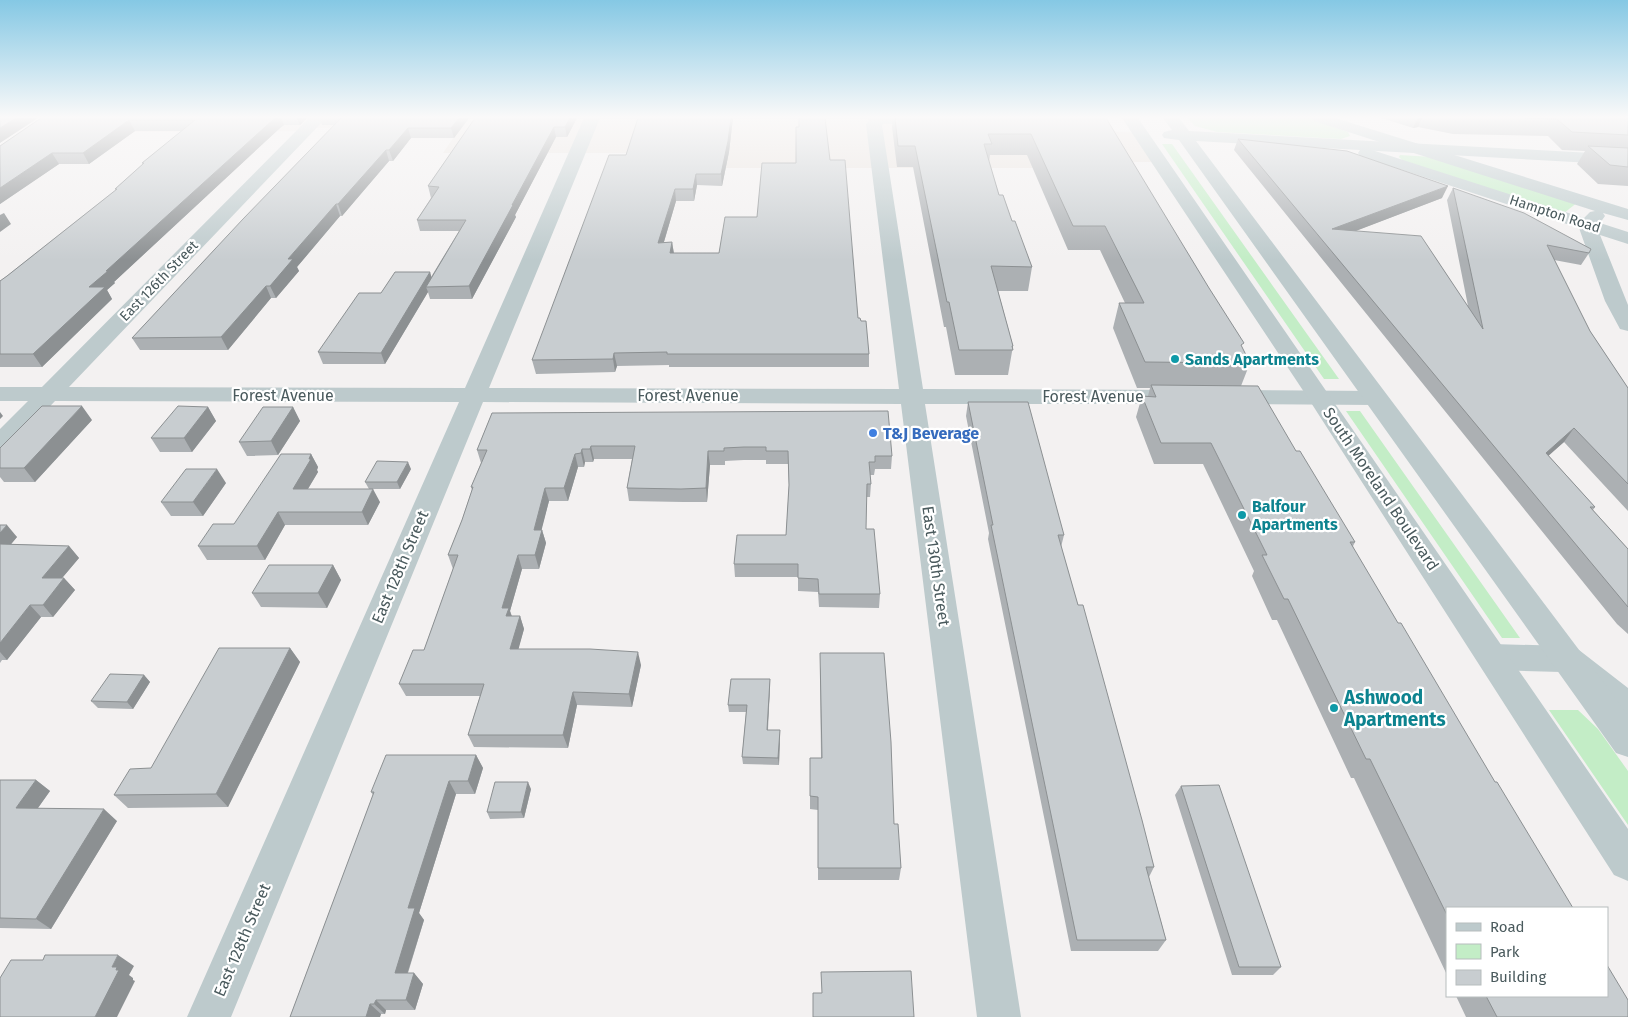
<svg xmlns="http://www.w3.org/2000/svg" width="1628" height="1017" viewBox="0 0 1628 1017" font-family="'Fira Sans',sans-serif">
<rect width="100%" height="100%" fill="#f3f1f1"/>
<path fill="#e9e3de" d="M51 118H1014L1017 126 1140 133 1160 162H1031L1033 168H665L669 153H443L464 122 418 127 309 128 305 131 30 132Z"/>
<path fill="#c3edc6" d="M1187 118H1309L1340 129 1348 132 1350 136 1341 139 1217 132 1195 126Z
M1162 144H1172L1339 379H1324Z
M1400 155 1432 157 1578 202 1564 213 1403 161 1399 157Z
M1346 411H1360L1520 638H1502Z
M1549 710H1578L1598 729 1628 771V825Z"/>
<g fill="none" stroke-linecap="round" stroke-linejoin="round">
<path fill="#bdcacc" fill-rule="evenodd" d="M309 118H326L69 387 465 388 584 118H600L489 388 899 389 866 124 872 118H889L882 125 923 389 1186 390 1194 392 1198 397 1194 402 1186 404H925L1021 1017H977L901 404 483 402 231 1017H187L459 402 55 401 9 450 0 452V429L28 401H0V387H42Z
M1311 118H1335L1628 209V220L1603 213 1605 216 1600 223 1628 232V244L1600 235 1628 305V331L1620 329 1605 301 1579 228 1360 156 1358 153 1360 150H1372L1584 218 1590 212 1595 211 1314 121Z
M1226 390 1376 391 1384 393 1388 398 1384 403 1376 405 1226 404 1218 402 1214 397 1218 392Z
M1492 644 1568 646 1579 650 1628 688V721L1616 717 1561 672 1492 670 1481 666 1476 657 1481 648Z"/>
<path fill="#bdcacc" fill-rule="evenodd" d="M867 118H936L938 121 935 124 930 126 875 123 870 121Z
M1122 118H1138L1628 829V881L1614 875 1308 398Z
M1163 118H1179L1189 131 1628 155V165L1196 141 1628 715V757L1616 753 1179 140 1164 138 1162 135 1164 132 1172 130Z"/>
</g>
<path fill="#acb0b3" d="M41 118H307L300 125H284L280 128 114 282 115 283 107 290 112 299 42 367H0V281L7 276 116 190 115 189 143 164 142 163 182 131H135L89 164H59L0 204V146Z
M320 118H469L454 138H411L393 161H389L342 216H340L297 267 299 271 276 298H271L228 350H140L132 338 335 125H322Z
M475 118H577L567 137H556L515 215 516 217 472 299H430L428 292 385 364H323L318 352 381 293 430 272 431 277 459 231H420L417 220 431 198 428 186Z
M638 118H733L729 152 722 186 697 185 694 201H676L664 242H672L674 253H719L757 217 796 163 830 160 858 318 861 321 869 354V367H669V365L617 366 615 372 536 374 532 360 626 155Z
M893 118H1106L1250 363 1241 386 1296 451 1355 542 1353 546 1447 908V975L1354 778H1351L1277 620H1272L1252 576 1254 571 1203 464H1154L1136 417 1142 396H1148L1150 388H1137L1113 328 1119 303H1125L1100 250H1068L1027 155H990L989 162 999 195 1032 267 1028 291H998L1013 346 1008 375H955L946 327H944L913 167H897L892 127Z
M1382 118H1628V186L1598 184 1577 164 1585 151 1562 150 1548 136 1453 134 1418 127 1413 128Z
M1238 139 1442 198 1355 231 1468 306 1447 200 1453 188 1589 253 1581 265 1554 260 1590 331 1628 388V511L1564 442 1548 455 1595 507 1593 510 1628 549V634L1617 624 1234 150Z
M968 402 1064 535 1061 547 1154 867 1149 877 1166 940 1158 951H1071L988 539 989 533 966 416Z
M208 407 216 421 192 452H160L151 438Z
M293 407 300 421 278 455 247 456 239 442Z
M492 413 892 456 891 469H875L874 475H870L871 484 870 497H866V529L880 594 879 608 819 607 818 592 798 591V577H735L734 564 786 535 789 485 788 464H766V460H744L725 461V465H710L707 502H683L629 501 627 488 632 459H594L593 462H585L584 467H578L568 501H549L541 530H542L546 543 539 569H522L510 611 512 616H520L524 629 518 649 641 665 632 707 577 705 568 748 474 747 468 735 480 696H406L399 684 424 650 453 569 448 555 462 520 472 490 471 487 481 463 477 450Z
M92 420 35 482H4L0 477V448Z
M311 454 318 467 317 470 318 472 308 489 380 502 368 525H285L265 560H207L198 546 234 524Z
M411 469 400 489H369L365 482Z
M226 483 203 516H171L161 502Z
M0 525 17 537 11 544 69 546 79 558 62 578H64L75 590 53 617H41L7 660H2L0 663Z
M333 565 341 580 327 608 261 607 252 593Z
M290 648 300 662 228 807 128 808 114 795 151 768Z
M820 667 894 824 901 868 899 880H818V810L810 809V758H821Z
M144 675 150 682 133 709 98 708 91 701Z
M770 679V686L768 730H780L779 765 743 764 742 757 746 712H729L728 705Z
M476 755 483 768 475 794H456L419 913 424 920 408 973H414L423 984 415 1010H386L385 1014H381L380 1017H290L373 795 371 792Z
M0 780H36L50 791 38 808 117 821 51 929 0 928Z
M1181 786 1281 967 1273 975H1232L1175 795Z
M531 789 524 818 490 819 487 812Z
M1456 996H1607L1628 1017H1466Z"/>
<path fill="#8c9092" d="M16 118H38L0 143V128Z
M275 118H281L284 125 280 128 114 282 115 283 107 290 112 299 42 367 33 354 89 287 106 271Z
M297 118H307L300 125Z
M459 118H469L454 138 451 128Z
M570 118H577L567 137 565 127Z
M731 118H733L729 152 722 186 721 174Z
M1418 118H1422L1418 127 1413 128Z
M129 120 135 131 89 164 83 153Z
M554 127 556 137 515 215 516 217 472 299 469 286Z
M408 128 411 138 393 161 389 150Z
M386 150 389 161 342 216 338 204Z
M52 153 59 164 0 204V188Z
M696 174 697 185 694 201 693 189Z
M1448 186 1442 198 1327 242 1332 229Z
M675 189 676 201 660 255 658 243Z
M336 204 340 216 297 267 299 271 276 298 270 286 288 259Z
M4 213 11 224 0 232V215Z
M672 242 674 255 670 253Z
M430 272 433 283 426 287 428 292 385 364 381 353Z
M266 286 271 298 228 350 221 337Z
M614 353 617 366 615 372 613 359Z
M82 406 92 420 35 482 24 468Z
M208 407 216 421 192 452 184 438Z
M293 407 300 421 278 455 271 441Z
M0 412 3 416 0 419Z
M1574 428 1564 442 1536 467 1546 453Z
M591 446 594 459 593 462 590 449Z
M582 449 585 462 584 467 581 453Z
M708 451 710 465 707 502 706 488Z
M311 454 318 467 317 470 318 472 300 502 293 489Z
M575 454 578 467 568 501 564 488Z
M408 462 411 469 400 489 397 482Z
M217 469 226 483 203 516 193 502Z
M545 488 549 501 538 544 534 530Z
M373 489 380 502 368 525 362 512Z
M278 512 285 525 265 560 257 546Z
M7 525 17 537 7 549 0 550V533Z
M542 530 546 543 539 569 535 555Z
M69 546 79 558 52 590 42 578Z
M518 555 522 569 510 611 513 621 511 629 502 608Z
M333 565 341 580 327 608 318 593Z
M64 578 75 590 53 617 43 605Z
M30 605 41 617 7 660 0 652V643Z
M520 616 524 629 515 662 510 649Z
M290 648 300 662 228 807 216 794Z
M638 652 641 665 632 707 629 694Z
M144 675 150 682 133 709 127 702Z
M770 679V686L767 737V730Z
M573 692 577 705 568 748 563 735Z
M780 730V737L779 765 778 758Z
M476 755 483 768 475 794 468 781Z
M36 780 50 791 30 819 16 808Z
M449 781 456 794 419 913 424 920 404 984 395 973 408 908Z
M528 782 531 789 524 818 521 812Z
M104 809 117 821 51 929 36 919Z
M118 955 134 966 129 975 133 978V980L135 981 117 1017H95L112 967Z
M414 973 423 984 415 1010 406 1000Z
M376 1000 386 1010 385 1014 374 1004Z
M370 1004 381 1014 380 1017H366Z"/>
<path fill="#c8cdd0" stroke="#8c9092" d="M0 118H16L0 128Z
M41 118H275L106 271H108L89 287H105L33 354H0V281L7 276 117 189H115L144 163H142L195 120H129L83 153H52L0 188V146Z
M341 118H459L451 128H408L389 150H386L338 204H336L288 259H293L270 286H266L221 337 132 338 243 219Z
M475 118H570L565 127H554L512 205H513L469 286 426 287 466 220H417L439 187 428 186Z
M638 118H731L728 141 721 174H696L693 189H675L658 243 672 242 670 253H719L725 217H757L762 163H796V127H799V118H825L830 160H845L858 318H860L861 321H866L869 354H667V352L614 353 613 359 532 360 609 155H626Z
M895 118H1106L1209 288 1244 343 1241 345 1250 363 1145 362 1119 303H1144L1105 226H1073L1031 134H988L992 144H984L999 195H1003L1012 221H1015L1032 267 991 266 1013 346H1012L1013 350H959L949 302H947L915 146H898Z
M1524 118H1628V135L1572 132 1557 119Z
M1238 139 1347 151 1448 186 1332 229 1421 236 1483 329 1453 188 1524 213 1591 249 1589 253 1547 245 1590 331 1628 388V484L1574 428 1546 453 1595 507H1590L1628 549V607Z
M1588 146 1628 148V167L1610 165Z
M395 272H430L381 353 318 352 359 293H381Z
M1151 385 1258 386 1296 451H1300L1355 542H1350L1398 623H1401L1495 782H1497L1573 908H1447V915L1370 759H1366L1288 599H1284L1262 555H1267L1211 443H1161L1142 396 1156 397Z
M968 402H1028L1064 535H1058L1078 605H1083L1142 820 1154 867H1146L1166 940H1077L991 525H993Z
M42 406H82L24 468H0V448Z
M178 406 208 407 184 438H151Z
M263 407H293L271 441 239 442Z
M888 411 892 456H875V462H869L871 484H867L866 529H874L880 594H819L818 579 798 578V564H734L737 535H786L789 485 788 451H766V447H744L724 448V451H708L706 488 681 489 627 488 635 446H591L590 449H582L581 453 575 454 564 488H545L534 530H542L535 555H518L502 608H509L506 616H520L510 649H590L638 652 629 694 573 692 563 735H468L484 684H399L413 650H424L458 555H448L462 520 473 487H471L487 450H477L492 413Z
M281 454H311L309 459H311L293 489H373L362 512H278L257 546H198L213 524H234Z
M377 461 408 462 397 482H365Z
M186 469H217L193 502H161Z
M0 525H7L0 533Z
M0 544 69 546 42 578H64L43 605H30L0 643Z
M269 565H333L318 593H252Z
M219 648H290L216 794 114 795 130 769 151 768Z
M820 653H884L891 742 894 824H898L901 868H818V797L810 796V758H822Z
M110 674 144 675 127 702 91 701Z
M731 679H770L767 730H780L778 758 742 757 747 705H728Z
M386 755H476L468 781H449L408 908H415L395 973H414L406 1000H376L374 1004H370L366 1017H290L374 792H371Z
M0 780H36L16 808 104 809 36 919 0 918Z
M495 782H528L521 812H487Z
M1219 785 1281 967H1239L1181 786Z
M45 955H118L112 967H117L116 970H119L95 1017H0V978L11 960H43Z
M1607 965 1628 1000V1017H1497L1486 996H1607Z
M911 971 914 1017H813V993H822L821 972Z"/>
<linearGradient id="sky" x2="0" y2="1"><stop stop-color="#85c8e4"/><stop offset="0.45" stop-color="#faf9f9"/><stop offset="1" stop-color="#faf9f9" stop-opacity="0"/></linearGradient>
<rect width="1628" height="260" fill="url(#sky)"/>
<g fill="#0f9aa8" stroke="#fff" stroke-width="2">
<circle cx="1175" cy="359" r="5"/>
<circle cx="1242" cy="515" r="5"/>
<circle cx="1334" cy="708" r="5"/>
</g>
<circle fill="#3f7fe0" stroke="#fff" stroke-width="2" cx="873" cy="433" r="5"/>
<g text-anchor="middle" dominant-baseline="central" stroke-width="4.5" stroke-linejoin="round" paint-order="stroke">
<g font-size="14" fill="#4a5a5d" stroke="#fff">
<text transform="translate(1555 214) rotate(18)">Hampton Road</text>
<text transform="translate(159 281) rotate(-46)">East 126th Street</text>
</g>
<g font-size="16" font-weight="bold" fill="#0d838f" stroke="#fff" text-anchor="start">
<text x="1185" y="359">Sands Apartments</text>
<text x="1252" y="506">Balfour<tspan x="1252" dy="18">Apartments</tspan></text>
</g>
<g font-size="16" fill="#4a5a5d" stroke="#fff">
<text x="283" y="395">Forest Avenue</text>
<text x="688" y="395">Forest Avenue</text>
<text x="1093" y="396">Forest Avenue</text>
<text transform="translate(1381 489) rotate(56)">South Moreland Boulevard</text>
<text transform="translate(936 566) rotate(82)">East 130th Street</text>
<text transform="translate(400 567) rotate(-67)">East 128th Street</text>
<text transform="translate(242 940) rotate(-67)">East 128th Street</text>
</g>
<g font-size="16" font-weight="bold" fill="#366cbe" stroke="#fff" text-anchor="start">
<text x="883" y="433">T&amp;J Beverage</text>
</g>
<g font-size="19" font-weight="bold" fill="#0d838f" stroke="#fff" text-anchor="start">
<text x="1344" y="697">Ashwood<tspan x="1344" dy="22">Apartments</tspan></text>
</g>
</g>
<rect x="1446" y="907" width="162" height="90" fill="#ffffff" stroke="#b7bdbe"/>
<rect x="1456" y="923" width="25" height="8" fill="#bdcacc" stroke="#b7bdbe"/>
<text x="1490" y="932" font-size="15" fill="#4a5a5d">Road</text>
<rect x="1456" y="944" width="25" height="15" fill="#c3edc6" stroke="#b7bdbe"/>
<text x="1490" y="957" font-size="15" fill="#4a5a5d">Park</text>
<rect x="1456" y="970" width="25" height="15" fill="#c8cdd0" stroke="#b7bdbe"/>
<text x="1490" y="982" font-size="15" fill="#4a5a5d">Building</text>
</svg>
